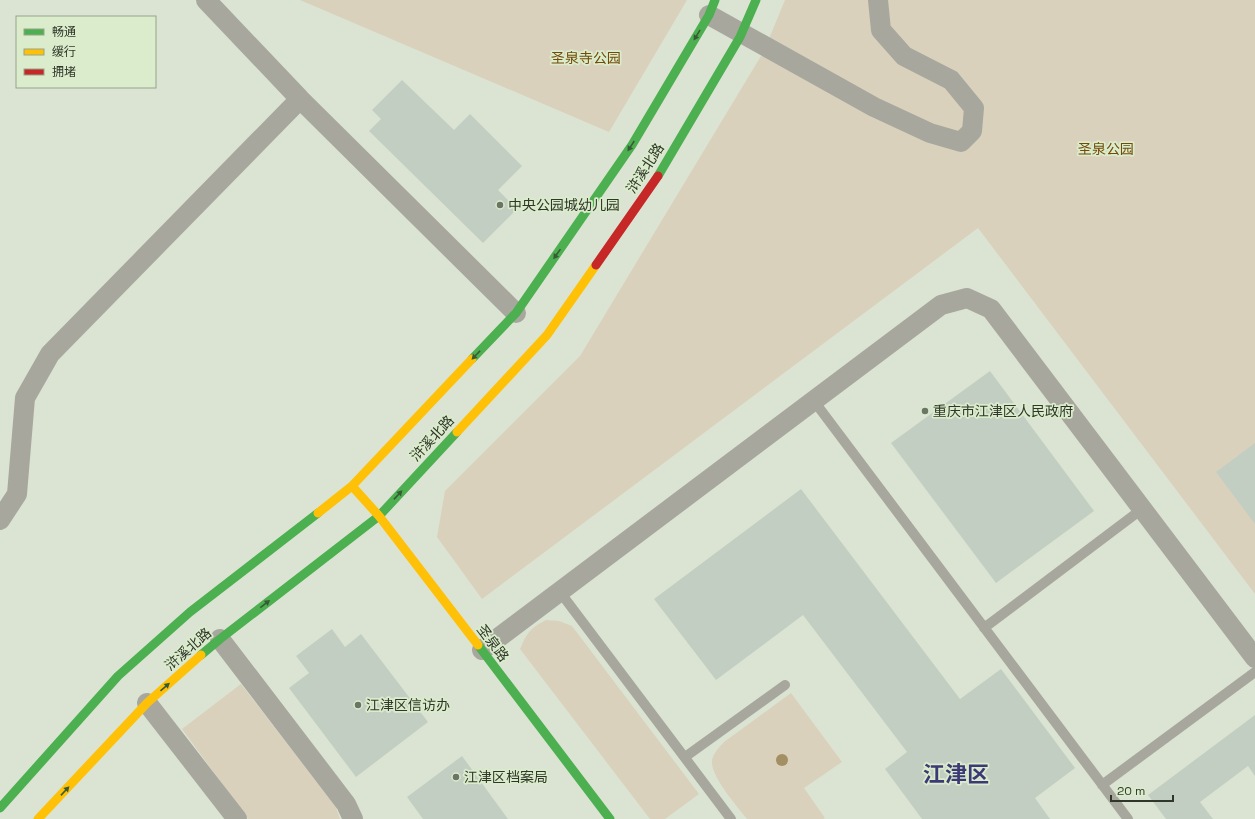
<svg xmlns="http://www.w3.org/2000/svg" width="1255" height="819" viewBox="0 0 1255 819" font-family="'Space Grotesk','Noto Sans SC',sans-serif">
<rect width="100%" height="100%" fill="#dbe4d3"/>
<path fill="#d9d1bc" d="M300 0H687L609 132Z
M785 0H1255V594L978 228 482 599 437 537 445 491 580 356 764 51Z
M546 620 559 621 572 626 699 794 665 819H650L520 649C527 633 530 628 546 620Z
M241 684 336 807 340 819H248L182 729Z
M791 693 842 762 804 788 825 818 823 819H747C737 806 710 776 712 760 714 753 719 747 724 742Z"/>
<path fill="#c3cec3" d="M402 80 454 130 470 114 522 166 498 190 517 209 483 243 369 131 381 119 372 110Z
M990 371 1094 511 996 583 891 443Z
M1255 443V524L1216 472Z
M801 489 960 699 1001 669 1075 768 1035 798 1050 819H922L885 769 907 752 803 615 716 680 654 599Z
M332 629 345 647 361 634 428 722 356 777 289 688 309 673 296 656Z
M1255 715V776L1248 766 1200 802 1213 819H1166L1148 795Z
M462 756 508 819H423L407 797Z"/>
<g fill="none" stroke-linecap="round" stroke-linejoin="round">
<path stroke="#a7a79e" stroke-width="10" d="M814 401 1128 819
M560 592 731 819
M984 628 1142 509
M685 757 785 685
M1102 785 1255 672"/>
<path stroke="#a7a79e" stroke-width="20" d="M206 0 300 99 516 313
M709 15 874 107 930 133 961 142 972 131 974 108 951 80 904 56 881 30 878 0
M0 520 17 494 25 398 50 354 300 99
M220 639 346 804 353 819
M482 650 941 305 967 298 991 309 1255 658
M147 703 237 819"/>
<path stroke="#4caf50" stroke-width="9" d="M658 176 740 37 756 0
M472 359 516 313 632 145 709 15 715 0
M478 645 610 819
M201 655 220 639 379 516 457 432
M0 808 118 676 190 612 318 513"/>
<path stroke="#ffc107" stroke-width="9" d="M457 432 547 335 596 265
M352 486 379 516 478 645
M318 513 352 486 472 359
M38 819 147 703 201 655"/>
<path stroke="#c62828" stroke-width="9" d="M596 265 658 176"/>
</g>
<circle fill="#a38f64" cx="782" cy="760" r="6"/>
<defs><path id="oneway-solid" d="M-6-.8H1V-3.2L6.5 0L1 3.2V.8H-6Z"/></defs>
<g fill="#385b35">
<use href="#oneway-solid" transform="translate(697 35) rotate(121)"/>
<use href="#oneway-solid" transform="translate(631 146) rotate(123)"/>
<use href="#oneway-solid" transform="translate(557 254) rotate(125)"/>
<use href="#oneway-solid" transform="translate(476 355) rotate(134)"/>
<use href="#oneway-solid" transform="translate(398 495) rotate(-47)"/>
<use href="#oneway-solid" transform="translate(265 604) rotate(-38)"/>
<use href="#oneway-solid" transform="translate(165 687) rotate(-41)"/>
<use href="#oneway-solid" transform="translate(65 791) rotate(-47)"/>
</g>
<g fill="#6c7465" stroke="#daeccb" stroke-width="1.5">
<circle cx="500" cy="205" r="4"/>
<circle cx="925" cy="411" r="4"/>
<circle cx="358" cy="705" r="4"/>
<circle cx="456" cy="777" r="4"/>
</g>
<g text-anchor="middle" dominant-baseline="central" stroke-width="3.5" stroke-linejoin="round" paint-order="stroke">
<g font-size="14" fill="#754a09" stroke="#daeccb">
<text x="586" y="58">圣泉寺公园</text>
<text x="1106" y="149">圣泉公园</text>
</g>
<g font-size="14" fill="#30372a" stroke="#daeccb">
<text transform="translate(645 168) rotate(-57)">浒溪北路</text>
<text transform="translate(432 438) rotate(-47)">浒溪北路</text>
<text transform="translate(493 643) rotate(53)">圣泉路</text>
<text transform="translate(188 649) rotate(-41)">浒溪北路</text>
</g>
<g font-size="14" fill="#30372a" stroke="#daeccb" text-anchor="start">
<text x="508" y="205">中央公园城幼儿园</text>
<text x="933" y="411">重庆市江津区人民政府</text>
<text x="366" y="705">江津区信访办</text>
<text x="464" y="777">江津区档案局</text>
</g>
<g font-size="22" font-weight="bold" fill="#3c3976" stroke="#daeccb">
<text x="956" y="774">江津区</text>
</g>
</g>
<rect x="16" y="16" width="140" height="72" fill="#daeccb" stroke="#96a48b"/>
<rect x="24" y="29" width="20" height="6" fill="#4caf50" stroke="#96a48b"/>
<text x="52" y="36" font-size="12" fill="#30372a">畅通</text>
<rect x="24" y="49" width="20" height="6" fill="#ffc107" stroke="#96a48b"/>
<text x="52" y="56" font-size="12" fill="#30372a">缓行</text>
<rect x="24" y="69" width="20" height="6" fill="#c62828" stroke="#96a48b"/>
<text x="52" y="76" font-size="12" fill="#30372a">拥堵</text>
<path d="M1111 795v6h62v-6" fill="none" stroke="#30372a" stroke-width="2"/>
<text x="1117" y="795" font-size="12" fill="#30372a" stroke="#daeccb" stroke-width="3" paint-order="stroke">20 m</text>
</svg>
